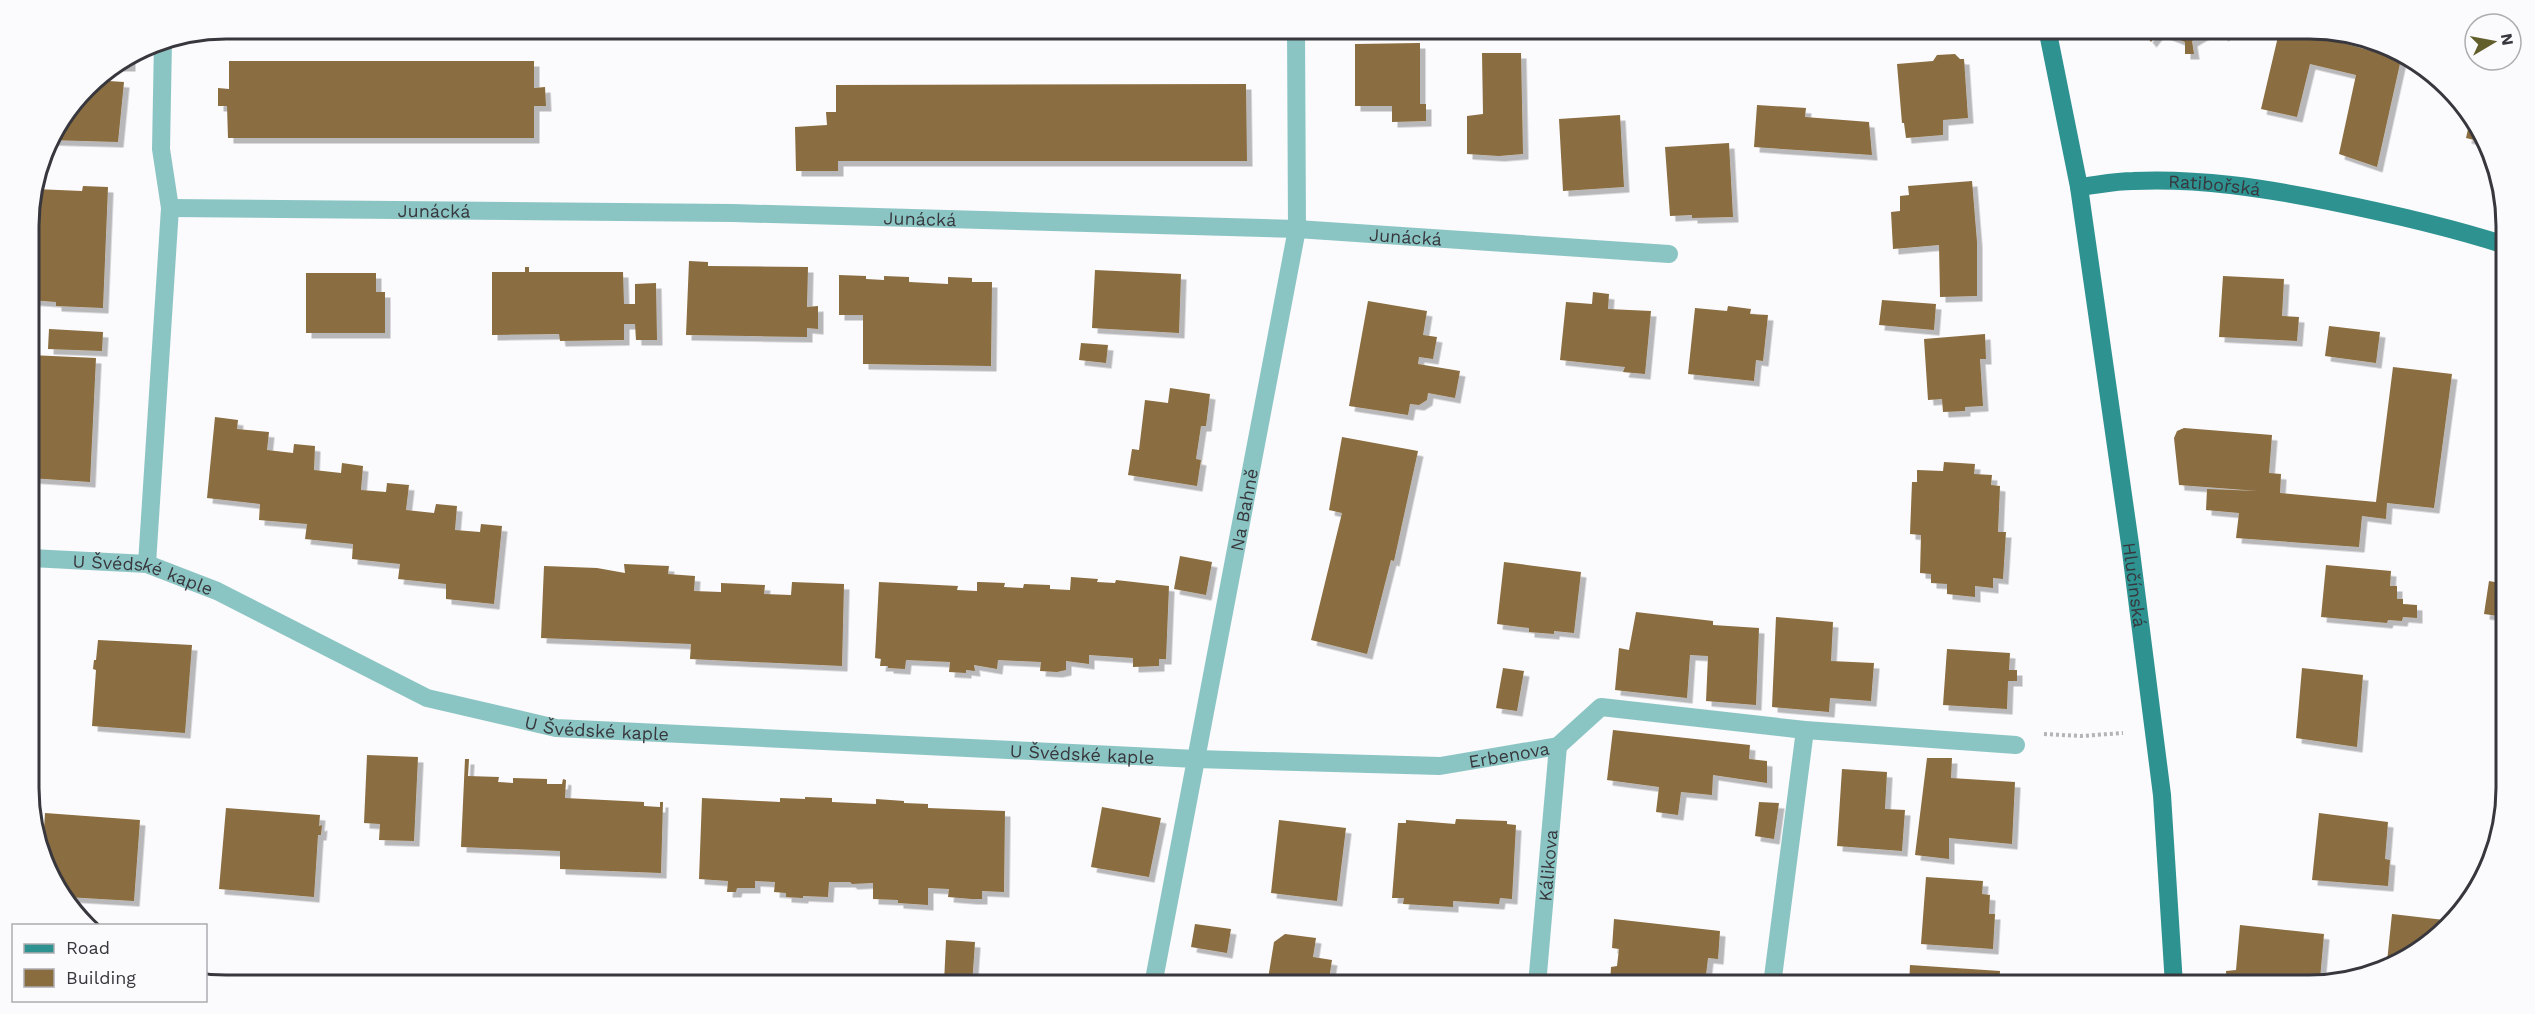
<svg xmlns="http://www.w3.org/2000/svg" width="2535" height="1014" viewBox="0 0 2535 1014" font-family="'Work Sans',sans-serif">
<defs>
<pattern id="cemetery-stones" width="16" height="16" patternUnits="userSpaceOnUse" patternTransform="scale(1.5)"><rect width="16" height="16" fill="#b2dec7"/><path d="M2 7V4a2 2 0 0 1 4 0v3zM10 15v-3a2 2 0 0 1 4 0v3z" fill="#9abfac"/></pattern>
<filter id="shadow"><feDropShadow dx="5.5" dy="5.5" stdDeviation="0" flood-color="#0004"/></filter>
</defs>
<rect width="100%" height="100%" fill="#fbfafd"/>
<path fill="url(#cemetery-stones)" d="M2288 29H2309L2373 39 2403 59Z"/>
<path fill="#8a6d3f" filter="url(#shadow)" d="M2154 28H2214L2192 41 2194 54H2185V42L2159 32 2151 42 2147 37Z
M2217 28H2225L2228 31 2223 36Z
M2280 28H2288L2401 59 2377 167 2339 154 2356 75 2310 64 2297 117 2261 109Z
M1420 43V104H1426V121L1392 122V106H1355V44Z
M1482 53H1521L1523 154 1499 156 1467 154V116L1483 114Z
M1955 54 1960 59H1964L1968 118 1943 120V135L1906 138 1904 123H1902L1897 64 1933 61 1937 55Z
M130 56V66H115Z
M229 61H534V88L545 87 546 106H534V138H228L227 106H218V88L229 89Z
M94 80 124 82 118 142 49 140Z
M1246 84 1247 161H838V171H796L795 127 827 125 826 112H836V85Z
M1757 105 1806 108 1805 117 1869 122 1872 155 1754 147Z
M1620 115 1624 187 1563 191 1559 119Z
M2471 116 2486 139 2487 143 2466 138Z
M1729 143 1733 217 1692 218V215L1670 216 1665 147Z
M1972 181 1977 242V296L1940 297 1939 245 1893 249 1891 212 1900 211V196L1909 195 1908 186Z
M83 186 108 187 103 308 56 306V302L30 300 35 189 82 191Z
M689 261 708 262V266L808 267 807 307 818 306V329L807 328V337L686 335Z
M525 267H529V272H623L624 304H635V284L656 283 657 340H636L635 324H624V340L560 341 559 334 492 335V272H525Z
M1095 270 1181 274 1179 333 1092 328Z
M306 273H376V292H385V333H306Z
M839 275 866 276V279L884 280V276L909 277V282L948 284V277L972 278V282H992L991 366 863 364V315H839Z
M2223 276 2284 279 2282 316 2299 317 2297 341 2219 337Z
M1593 292 1609 294 1608 309 1651 311 1645 374 1623 372 1625 367 1560 360 1566 302 1592 304Z
M1882 300 1936 304 1934 330 1879 325Z
M1368 301 1427 311 1423 335 1437 337 1433 359 1419 357 1418 364 1460 371 1455 398 1428 393 1427 400 1419 405 1410 404 1408 415 1349 406Z
M1728 306 1751 309 1750 314 1768 315 1763 361 1756 360 1754 381 1688 374 1695 308 1727 311Z
M2329 326 2380 332 2376 363 2325 356Z
M49 329 103 332 102 351 48 349Z
M1985 334 1986 359H1980L1983 406 1965 407V411L1943 412 1942 399 1928 400 1924 339Z
M1081 343 1108 345 1106 363 1079 360Z
M30 355 96 358 90 482 30 478Z
M2393 367 2452 374 2434 508 2387 503 2386 519 2362 516 2359 547 2236 538 2239 513 2206 510 2207 489 2258 491 2179 485 2174 438 2177 431 2184 428 2272 435 2269 473 2281 474 2280 493 2376 502Z
M1170 388 1210 394 1206 426H1201L1196 459 1201 460 1197 486 1128 475 1132 449 1139 450 1145 400 1168 403Z
M215 417 238 420 237 429 269 432 267 450 293 453 294 444 315 446 314 470 341 473 342 463 363 466 361 490 386 492 387 483 409 485 406 510 434 513 436 504 457 506 455 530 480 532 481 524 502 526 494 604 446 599V584L398 579 400 564 352 559 353 544 305 539 307 524 259 520 260 504 207 498Z
M1342 437 1418 451 1394 561 1391 560 1367 654 1311 640 1342 513 1329 510Z
M1944 462 1975 464 1974 474 1992 475 1991 485 2000 486 1998 532H2006L2003 579 1993 578V588L1975 586V597L1947 594V584L1931 583V574L1920 573 1921 535 1910 534 1912 482H1917V470L1943 471Z
M1180 556 1212 562 1206 595 1174 589Z
M1504 562 1581 572 1574 633 1554 631V634L1529 632V628L1497 624Z
M624 564 669 566 668 574 695 576 694 591 721 592V583L765 585 764 594 791 595 792 582 844 584 842 666 690 659 691 644 541 638 544 566 597 568 625 573Z
M2326 565 2391 571 2390 586H2397V599H2403V604L2417 605V618L2403 617 2402 621 2388 620 2387 623 2321 617Z
M1071 577 1098 579 1097 582 1115 583 1116 580 1169 586 1166 659H1159V666L1133 667V658L1089 655V664L1066 661V670L1057 672 1040 671 1041 662 998 660 997 669 974 665 975 671 966 670V673L949 672 950 662 906 660 905 669 888 668V666H880L881 659 875 658 879 582 958 586 957 590 977 591V582H980L1005 583 1004 587 1023 588 1024 584 1050 585V589L1070 590Z
M2489 581 2506 584V617L2484 614Z
M1636 612 1713 621V625L1759 628 1756 705 1706 701 1708 656 1690 655 1687 698 1615 690 1619 648 1629 650Z
M1776 617 1833 622 1831 661 1874 663 1871 701 1830 698 1829 712 1772 707Z
M98 640 192 645 185 733 92 726 96 670 93 669 94 660H96Z
M1947 649 2010 653 2009 670H2017V681H2008L2007 709 1943 705Z
M1503 668 1524 671 1517 711 1496 708Z
M2302 668 2363 675 2357 747 2296 738Z
M1613 730 1750 745 1749 759 1767 761V783L1713 775 1712 795 1681 792 1678 815 1656 812 1659 787 1607 780Z
M367 755 418 757 414 841 379 840 380 824 364 823Z
M1927 758H1952L1951 778 2015 782 2012 844 1949 838V859L1915 855Z
M465 759H469L468 776 499 777 498 782 513 783V778L547 779V784H562L563 779 566 780 565 798 644 802V806L660 807V802H663L661 873 560 869V851L461 847Z
M1842 769 1887 772 1885 809 1905 810 1902 851 1837 846Z
M805 797 832 798V802L876 804V799L904 801V803L928 804V808L1005 811 1004 892 982 891V899H972L948 897 949 889 928 888V905L898 903V900L873 899V883L852 884 850 882H829L828 897 803 896V898L786 897V893L774 892 775 882 755 881V888H737L736 892H727L728 881 699 879 702 798 780 802V798L805 799Z
M1759 802 1779 803 1774 839 1755 836Z
M1102 807 1161 818 1149 877 1091 867Z
M226 808 320 815 319 826 322 825 321 835H318L314 897 219 889Z
M45 813 140 820 134 901 67 897 43 847 41 829H44Z
M2319 813 2388 822 2385 859 2390 860 2388 886 2312 880Z
M1456 819 1507 821V824L1516 825 1512 899 1500 898 1499 904 1453 901V907L1403 904 1404 898H1392L1398 823H1406V820L1455 824Z
M1279 820 1346 828 1337 901 1271 893Z
M1926 877 1983 881 1982 894 1990 895 1989 914H1995L1993 949 1921 944Z
M2392 914 2453 921 2429 945 2395 963 2387 962Z
M1614 919 1720 931 1718 959 1708 958 1706 975 1722 977 1721 985H1610L1611 967 1617 966 1619 949 1612 948Z
M1195 924 1231 929 1227 953 1191 947Z
M2240 925 2324 934 2320 979 2335 982 2321 985H2227L2226 971 2236 970Z
M1285 934 1316 938 1313 957 1332 960 1328 985H1267L1274 942Z
M946 940 975 942 972 985 944 983Z
M1910 965 2000 971 1999 985H1909Z"/>
<g fill="none" stroke-linecap="round" stroke-linejoin="round">
<path stroke="#b4b3b8" stroke-width="4" stroke-dasharray="3 3" stroke-linecap="butt" d="M2044 734 2081 736 2123 733"/>
<g stroke="#8bc5c3" stroke-width="18">
<path id="s1" d="M170 208 733 213 1297 229 1669 254"/>
<path id="s2" d="M31 558 147 564 217 591 427 698 556 728 1196 759 1440 766 1558 746 1601 707 1805 730 2016 745"/>
<path d="M147 564 170 208 161 149 163 41"/>
<path id="s3" d="M1153 985 1297 229 1296 28"/>
<path id="s4" d="M1537 985 1558 746"/>
<path d="M1772 985 1805 730"/>
</g>
<g stroke="#2d9290" stroke-width="18">
<path id="s5" d="M2047 28 2079 187 2130 544 2162 795 2174 985"/>
<path id="s6" d="M2079 187C2097 185 2115 181 2133 181 2198 178 2264 188 2328 201 2388 213 2446 226 2505 245"/>
</g>
</g>
<g text-anchor="middle" dominant-baseline="central" stroke-width="6" stroke-linejoin="round" paint-order="stroke">
<g font-size="18" fill="#38373d" stroke="#fbfafd">
<text stroke="none"><textPath href="#s6" startOffset="136">Ratibořská</textPath></text>
<text stroke="none"><textPath href="#s1" startOffset="264">Junácká</textPath></text>
<text stroke="none"><textPath href="#s1" startOffset="750">Junácká</textPath></text>
<text stroke="none"><textPath href="#s1" startOffset="1236">Junácká</textPath></text>
<text stroke="none"><textPath href="#s3" startOffset="484">Na Bahně</textPath></text>
<text stroke="none"><textPath href="#s2" startOffset="114">U Švédské kaple</textPath></text>
<text stroke="none"><textPath href="#s5" startOffset="564">Hlučínská</textPath></text>
<text stroke="none"><textPath href="#s2" startOffset="600">U Švédské kaple</textPath></text>
<text stroke="none"><textPath href="#s2" startOffset="1086">U Švédské kaple</textPath></text>
<text stroke="none"><textPath href="#s2" startOffset="1514">Erbenova</textPath></text>
<text stroke="none"><textPath href="#s4" startOffset="120">Kálikova</textPath></text>
</g>
</g>
<path d="M0 0H2535V1014H0ZM226 39H2309A187 187 0 0 1 2496 226V788A187 187 0 0 1 2309 975H226A187 187 0 0 1 39 788V226A187 187 0 0 1 226 39Z" fill="#fbfafd" fill-rule="evenodd"/>
<path fill="none" stroke="#38373d" stroke-width="3" d="M226 39H2309A187 187 0 0 1 2496 226V788A187 187 0 0 1 2309 975H226A187 187 0 0 1 39 788V226A187 187 0 0 1 226 39Z"/>
<rect x="12" y="924" width="195" height="78" fill="#fbfafd" stroke="#adacb0" stroke-width="1.5"/>
<rect x="24" y="944" width="30" height="9" fill="#2d9290" stroke="#adacb0" stroke-width="1.5"/>
<text x="66" y="954" font-size="18" fill="#38373d">Road</text>
<rect x="24" y="969" width="30" height="18" fill="#8a6d3f" stroke="#adacb0" stroke-width="1.5"/>
<text x="66" y="984" font-size="18" fill="#38373d">Building</text>
<g transform="translate(2493 42) rotate(80)"><circle r="28" fill="#fbfafd" stroke="#adacb0" stroke-width="1.5"/>
<path d="M0-4.5L10 22L0 15L-10 22Z" fill="#625f2c"/>
<text y="-9" font-size="16" font-weight="bold" text-anchor="middle" fill="#38373d">N</text>
</g>
</svg>
